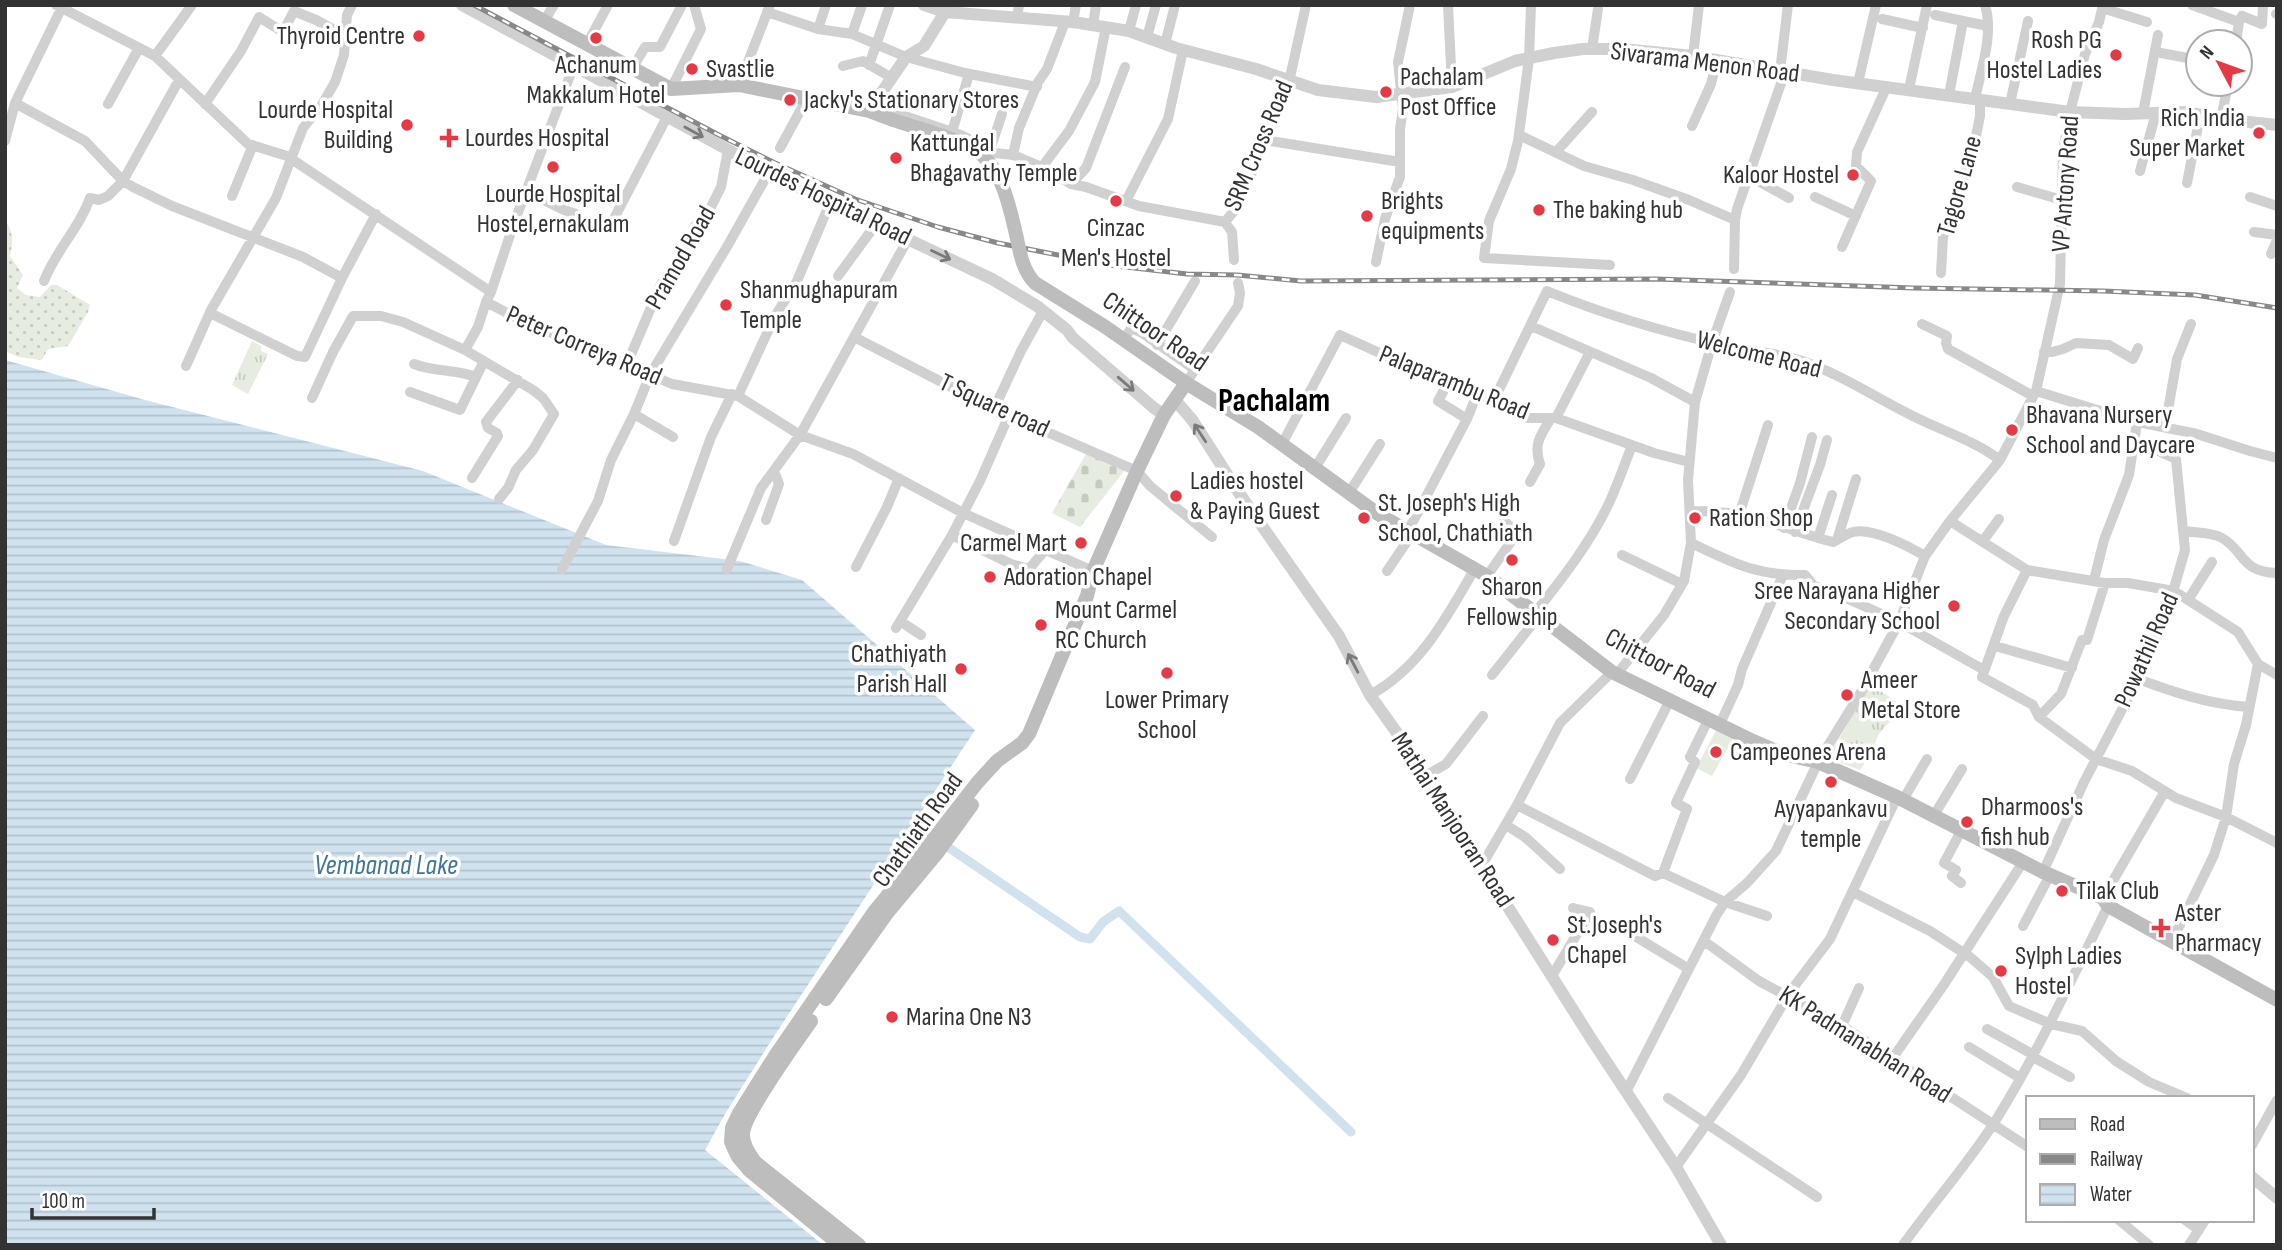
<svg xmlns="http://www.w3.org/2000/svg" width="2282" height="1250" viewBox="0 0 2282 1250" font-family="'Sofia Sans Condensed',sans-serif">
<defs>
<pattern id="grass-dots" width="8" height="8" patternUnits="userSpaceOnUse" patternTransform="scale(1.75)"><rect width="8" height="8" fill="#e6ecdf"/><path d="M2 2h.1M6 6h.1" fill="none" stroke="#c6cbc0" stroke-width="1.8" stroke-linecap="round"/></pattern>
<pattern id="cemetery-stones" width="16" height="16" patternUnits="userSpaceOnUse" patternTransform="scale(1.75)"><rect width="16" height="16" fill="#e6ecdf"/><path d="M2 7V4a2 2 0 0 1 4 0v3zM10 15v-3a2 2 0 0 1 4 0v3z" fill="#c6cbc0"/></pattern>
<pattern id="park-tufts" width="24" height="20" patternUnits="userSpaceOnUse" patternTransform="scale(1.75)"><rect width="24" height="20" fill="#e6ecdf"/><path d="M3 7l-1-3M5 7V3M7 7l1-3M15 17l-1-3M17 17v-4M19 17l1-3" fill="none" stroke="#c6cbc0"/></pattern>
<pattern id="water-rules" width="6" height="5" patternUnits="userSpaceOnUse" patternTransform="scale(1.75)"><rect width="6" height="5" fill="#cfe2ee"/><path d="M0 2.5h6" fill="none" stroke="#b2c2cd"/></pattern>
</defs>
<rect width="100%" height="100%" fill="#fff"/>
<path fill="url(#grass-dots)" d="M5 221C14 231 13 244 10 256L23 275 17 288 26 295 40 297 51 285H57L90 305 88 312 68 346 48 349 42 360 18 357 5 351Z"/>
<path fill="url(#cemetery-stones)" d="M1090 447 1129 465 1080 527 1052 513Z"/>
<path fill="url(#park-tufts)" d="M252 341 261 346V351L268 354 248 394 232 385Z
M1878 670 1887 674 1880 685 1882 692 1900 704V710L1878 735 1872 752 1860 770 1841 763 1831 753Z"/>
<path fill="#e6ecdf" d="M1718 727 1735 735 1712 776 1696 768Z"/>
<path fill="url(#water-rules)" d="M5 360 145 400 423 471 606 545 740 561 802 580 975 730 771 1041 725 1114 705 1150 823 1245H5Z"/>
<g fill="none" stroke-linecap="round" stroke-linejoin="round">
<path stroke="#cfe2ee" stroke-width="9" d="M914 824 1080 937 1090 939 1103 922 1119 911 1351 1132"/>
<path stroke="#d0d0d0" stroke-width="10" d="M56 5 155 56 248 144 287 156 491 292 486 302 523 321 672 384 738 396 800 435 853 454 963 513 1093 571
M1448 5 1452 87
M1531 5 1529 59 1518 141 1511 169 1489 221 1484 258 1610 265
M2192 5 2239 22 2236 42
M2102 8 2147 22
M767 12 818 29 852 34 906 57 965 73 1037 87
M2276 14H2277
M1935 15 1963 21 1949 95
M1017 18 1019 5
M1882 19 1923 28
M544 21 554 5
M1963 21 1988 26
M1073 22 1076 5
M2239 22 2242 16 2262 24 2263 5
M1093 25 1096 5
M818 29 826 5
M1129 31 1136 5
M852 34 862 5
M1147 37 1156 5
M587 44 608 5
M1165 44 1175 5
M1592 49 1598 9
M2161 53 2198 60
M155 56 192 5
M1693 56 1699 5
M869 65 890 5
M843 66 863 61 892 78
M632 69 645 47H660L682 5
M1780 71 1788 5
M1858 83 1876 5
M739 85 770 5
M671 89 701 29 694 5
M1909 89 1927 5
M1975 99C1981 70 1994 34 1985 5
M15 103 85 141 123 181 133 187 172 206 303 257 342 278
M108 104 139 48
M205 104 241 51 259 17 283 32 294 11 316 20 345 36
M2010 104 2028 21
M2143 113 2158 35
M889 118 893 112 899 114 961 135 995 153 1013 155 1042 167 1071 184 1086 187 1139 206 1225 222 1238 206 1289 82 1306 5
M2221 119 2228 84
M1692 126 1711 84 1717 60
M952 132 969 74
M1519 135 1584 166 1633 180 1689 200 1735 220
M1265 140 1400 162
M5 141 15 103 63 5
M780 148 806 100
M990 150 1002 114
M1556 152 1592 112
M1013 155 1019 128 1038 82 1047 69 1065 22
M1042 167 1069 131 1095 82 1106 27
M2140 171 2156 113
M1749 176 1789 198
M2187 183 2200 116
M1071 184 1086 168 1125 67
M2017 187 2062 200
M526 191 564 210 579 215
M232 196 253 145
M1815 197 1856 216
M2250 197 2277 206
M1126 201 1168 119 1183 50
M1225 222 1232 232 1234 260
M608 230 667 117
M2254 232 2277 235
M1842 247 1871 181 1856 166 1857 152 1887 86
M2271 254 2277 240
M1376 262 1385 219 1400 177V129L1403 109 1398 62 1410 5
M1734 269 1735 220 1737 209 1785 72
M1941 273 1943 237 1960 193 1976 136 1980 116V99
M838 276 876 224
M44 281C56 250 79 229 90 198L99 200 108 196 123 181 179 80
M491 292 514 223 574 65
M486 302 478 327 465 350 533 390 543 398 554 414 533 450 516 470 508 488 499 499
M210 313 297 356 305 357 342 278 376 214
M1922 324 1947 336 1946 343 1948 349 2033 396
M1531 326 1651 378 1695 402
M1128 333 1131 328 1142 333 1194 369
M854 337 994 409 1137 471 1150 486 1212 537
M1157 345 1195 281
M2044 352H2052L2063 349 2076 343 2109 345 2133 359 2138 348
M414 364C434 372 456 369 476 377
M627 364 661 284 680 262 695 226 711 207 721 187 728 150
M186 366 211 310 276 198 303 128 323 103 335 82 344 55 347 15 352 5
M1186 383 1238 306 1240 293 1238 283
M2036 391 2133 421 2197 434 2250 451 2277 458
M410 392 460 410 484 361
M738 396 774 318 797 281 830 203
M312 398 333 352 353 316H381L403 322 465 350
M1493 402 1547 291C1605 315 1664 332 1726 346 1750 352 1776 352 1799 360 1842 374 1879 400 1919 419 1946 432 1976 442 2000 460
M994 409 1021 351 1043 311
M634 414 673 437
M1009 415 980 481 952 535 1011 564 1029 569 1046 549
M1556 418 1590 352
M1467 419 1477 394
M2165 427 2177 359 2191 324
M1282 444 1340 335 1415 369 1449 381 1527 418H1556L1654 453 1689 462
M1315 468 1346 418
M472 478 498 436 497 433 488 428 486 422 518 380
M1530 482 1540 464C1533 444 1541 435 1551 418
M1349 493 1380 444
M1690 511C1711 511 1733 512 1755 518 1781 525 1806 535 1833 542 1839 539 1846 534 1853 532 1872 527 1908 546 1925 556
M1739 515 1768 425
M766 520 779 484 774 471
M1950 521 2027 570 2105 583H2128L2174 591 2238 632 2258 664 2277 675
M1784 528 1800 483 1812 437
M1408 531 1467 419 1438 401 1449 381
M2184 531C2196 533 2212 532 2222 538 2245 551 2240 572 2277 573
M1795 532 1820 465 1827 440
M1818 538 1832 495
M1837 540 1856 479
M674 541 711 437 732 394
M1983 541 1999 519
M1691 543C1733 563 1756 576 1805 575L1814 586 1833 592 1899 622 1984 670
M1622 555 1682 584
M856 567 887 507 899 478
M562 569 598 501 611 460 634 414 650 375 728 245 769 172
M727 569 761 488 800 435 908 239
M2027 570 2004 616 1982 677 2033 705 2039 717 2096 759 2132 771 2176 798 2226 817 2277 843
M1387 571 1412 534
M1487 576 1517 533 1504 521
M2094 580 2104 540 2129 475 2137 422
M2188 600 2212 562
M1534 614C1562 579 1591 542 1610 501 1618 483 1625 464 1632 445
M900 621 921 635
M896 628 952 535
M1995 646 2072 668
M1617 674 1664 615 1684 581 1691 543 1688 480 1695 402 1712 343 1730 292
M1492 675 1538 617
M2138 679C2176 693 2208 704 2249 707
M1370 695C1420 668 1447 617 1474 570
M2039 717 2061 694 2082 640H2087L2105 583
M1720 724 1738 685 1742 669 1783 575
M1425 776 1446 764 1483 716
M1630 779 1670 700
M1903 800 1927 759
M1517 805 1655 876 1663 873 1725 902 1767 916
M1933 817 1962 769
M1506 825 1525 837 1560 869
M1482 865 1517 805 1560 723 1612 672
M2043 872 2084 782 2138 679 2164 623 2185 550 2176 459 2134 440
M1663 873 1687 809 1676 803 1695 762 1690 757 1709 718
M1961 883 1952 876 1956 870 1944 863 1961 831
M1853 892 1930 931 1970 957 1993 977 2009 1006 2051 1024 2082 1031 2116 1061 2149 1082 2187 1098
M2103 898 2165 791
M2023 926 2050 875
M1628 932 1689 969
M1704 941 1759 981 1842 1026 2028 1147
M2172 941 2214 855 2226 817 2234 764 2246 725 2258 664
M1552 976 1590 912 1573 908
M1842 1026 1859 988
M1987 1029 2034 1055
M1969 1047 2020 1078
M2033 1057 2070 1077
M1892 1059 1943 986 2023 862
M1626 1092 1717 914 1725 902 1747 883 1776 851 1818 762 1860 694 1899 622 1925 556 1950 521 2000 460 2036 391 2060 284 2063 152 2070 112 2085 54 2099 22 2103 5
M1668 1098 1817 1197
M2252 1145 2277 1100
M1676 1167 1741 1075 1790 992 1830 939 1897 797
M2119 1220 2149 1245
M2185 1220 2199 1230
M1903 1245C1934 1201 1971 1161 1999 1115 2040 1048 2073 976 2108 906
M2189 1245 2205 1220"/>
<path stroke="#d0d0d0" stroke-width="12" d="M462 5 789 183 992 279 1037 306 1067 330 1073 338 1154 408 1164 415
M924 5 945 12 1073 22 1129 31 1176 48 1256 69 1318 90 1376 97 1452 87 1515 61 1554 53 1583 49H1623L1693 56 1833 80 2070 112 2125 114 2186 112 2221 119 2277 125
M869 111 906 57 924 46 945 12
M1176 401 1193 421 1241 496 1339 636 1370 695 1407 747 1592 1040 1676 1167 1721 1245
M2252 1177 2277 1198"/>
<path stroke="#bdbdbd" stroke-width="14" d="M514 5 671 89 739 85 869 111 893 120
M826 999 888 912 938 852 972 805
M811 1021C796 1043 745 1112 743 1133 742 1144 749 1154 755 1162L859 1245
M840 1245 749 1170 738 1157 731 1142 732 1128 739 1113 775 1056 874 912 928 846 977 783 997 761 1022 743 1029 734 1087 596 1093 571 1137 471 1164 415 1186 383 1258 427 1378 514 1487 576 1612 672 1753 741 1783 754 1818 762 1897 797 2043 872 2103 898 2108 906 2277 1000"/>
<defs>
<path id="rail" d="M474 5 717 134 773 162 855 199 938 227 998 243 1108 265 1187 274 1237 275 1301 281 1656 279 1914 288 2103 291 2195 295 2277 308"/>
</defs>
<use href="#rail" stroke="#888" stroke-width="5"/>
<use href="#rail" stroke="#fff" stroke-width="2.5" stroke-dasharray="8" stroke-linecap="butt"/>
<path stroke="#bdbdbd" stroke-width="14" d="M893 120C916 128 966 140 983 156 1003 174 1010 209 1016 234 1020 252 1022 270 1035 283L1104 326 1186 383"/>
</g>
<defs><path id="oneway-shaft" d="M-6 0H5M1.5-3L5.5 0L1.5 3" fill="none" stroke-width="1.6" stroke-linecap="round" stroke-linejoin="round" transform="scale(1.75)"/></defs>
<g stroke="#7a7a7a">
<use href="#oneway-shaft" transform="translate(694 132) rotate(29)"/>
<use href="#oneway-shaft" transform="translate(941 255) rotate(25)"/>
<use href="#oneway-shaft" transform="translate(1126 384) rotate(41)"/>
<use href="#oneway-shaft" transform="translate(1200 433) rotate(-123)"/>
<use href="#oneway-shaft" transform="translate(1353 663) rotate(-118)"/>
</g>
<g fill="#e63946" stroke="#fff" stroke-width="2.5">
<circle cx="419" cy="36" r="7"/>
<circle cx="596" cy="38" r="7"/>
<circle cx="2116" cy="55" r="7"/>
<circle cx="692" cy="69" r="7"/>
<circle cx="1386" cy="92" r="7"/>
<circle cx="790" cy="100" r="7"/>
<circle cx="407" cy="125" r="7"/>
<circle cx="2259" cy="133" r="7"/>
<path d="M445.5 127.5h7v7h7v7h-7v7h-7v-7h-7v-7h7z"/>
<circle cx="896" cy="158" r="7"/>
<circle cx="553" cy="167" r="7"/>
<circle cx="1853" cy="175" r="7"/>
<circle cx="1116" cy="201" r="7"/>
<circle cx="1539" cy="210" r="7"/>
<circle cx="1367" cy="216" r="7"/>
<circle cx="726" cy="305" r="7"/>
<circle cx="2012" cy="430" r="7"/>
<circle cx="1176" cy="496" r="7"/>
<circle cx="1364" cy="518" r="7"/>
<circle cx="1695" cy="518" r="7"/>
<circle cx="1081" cy="543" r="7"/>
<circle cx="1512" cy="560" r="7"/>
<circle cx="990" cy="577" r="7"/>
<circle cx="1954" cy="606" r="7"/>
<circle cx="1041" cy="625" r="7"/>
<circle cx="961" cy="669" r="7"/>
<circle cx="1167" cy="673" r="7"/>
<circle cx="1847" cy="695" r="7"/>
<circle cx="1716" cy="752" r="7"/>
<circle cx="1831" cy="782" r="7"/>
<circle cx="1967" cy="822" r="7"/>
<circle cx="2062" cy="891" r="7"/>
<path d="M2157.5 917.5h7v7h7v7h-7v7h-7v-7h-7v-7h7z"/>
<circle cx="1553" cy="940" r="7"/>
<circle cx="2001" cy="971" r="7"/>
<circle cx="892" cy="1017" r="7"/>
</g>
<g text-anchor="middle" dominant-baseline="central" stroke-width="7" stroke-linejoin="round" paint-order="stroke">
<g font-size="26" fill="#333" stroke="#fff" text-anchor="start">
<text x="405" y="36" text-anchor="end">Thyroid Centre</text>
<text x="2102" y="40" text-anchor="end">Rosh PG<tspan x="2102" dy="30">Hostel Ladies</tspan></text>
<text x="596" y="65" text-anchor="middle">Achanum<tspan x="596" dy="30">Makkalum Hotel</tspan></text>
<text x="706" y="69">Svastlie</text>
<text x="1400" y="77">Pachalam<tspan x="1400" dy="30">Post Office</tspan></text>
<text x="804" y="100">Jacky's Stationary Stores</text>
<text x="393" y="110" text-anchor="end">Lourde Hospital<tspan x="393" dy="30">Building</tspan></text>
<text x="2245" y="118" text-anchor="end">Rich India<tspan x="2245" dy="30">Super Market</tspan></text>
<text x="465" y="138">Lourdes Hospital</text>
<text x="910" y="143">Kattungal<tspan x="910" dy="30">Bhagavathy Temple</tspan></text>
<text x="1839" y="175" text-anchor="end">Kaloor Hostel</text>
<text x="553" y="194" text-anchor="middle">Lourde Hospital<tspan x="553" dy="30">Hostel,ernakulam</tspan></text>
<text x="1381" y="201">Brights<tspan x="1381" dy="30">equipments</tspan></text>
<text x="1553" y="210">The baking hub</text>
<text x="1116" y="228" text-anchor="middle">Cinzac<tspan x="1116" dy="30">Men's Hostel</tspan></text>
<text x="740" y="290">Shanmughapuram<tspan x="740" dy="30">Temple</tspan></text>
<text x="2026" y="415">Bhavana Nursery<tspan x="2026" dy="30">School and Daycare</tspan></text>
<text x="1190" y="481">Ladies hostel<tspan x="1190" dy="30">&amp; Paying Guest</tspan></text>
<text x="1378" y="503">St. Joseph's High<tspan x="1378" dy="30">School, Chathiath</tspan></text>
<text x="1709" y="518">Ration Shop</text>
<text x="1067" y="543" text-anchor="end">Carmel Mart</text>
<text x="1004" y="577">Adoration Chapel</text>
<text x="1512" y="587" text-anchor="middle">Sharon<tspan x="1512" dy="30">Fellowship</tspan></text>
<text x="1940" y="591" text-anchor="end">Sree Narayana Higher<tspan x="1940" dy="30">Secondary School</tspan></text>
<text x="1055" y="610">Mount Carmel<tspan x="1055" dy="30">RC Church</tspan></text>
<text x="947" y="654" text-anchor="end">Chathiyath<tspan x="947" dy="30">Parish Hall</tspan></text>
<text x="1861" y="680">Ameer<tspan x="1861" dy="30">Metal Store</tspan></text>
<text x="1167" y="700" text-anchor="middle">Lower Primary<tspan x="1167" dy="30">School</tspan></text>
<text x="1730" y="752">Campeones Arena</text>
<text x="1981" y="807">Dharmoos's<tspan x="1981" dy="30">fish hub</tspan></text>
<text x="1831" y="809" text-anchor="middle">Ayyapankavu<tspan x="1831" dy="30">temple</tspan></text>
<text x="2076" y="891">Tilak Club</text>
<text x="2175" y="913">Aster<tspan x="2175" dy="30">Pharmacy</tspan></text>
<text x="1567" y="925">St.Joseph's<tspan x="1567" dy="30">Chapel</tspan></text>
<text x="2015" y="956">Sylph Ladies<tspan x="2015" dy="30">Hostel</tspan></text>
<text x="906" y="1017">Marina One N3</text>
</g>
<g font-size="26" fill="#333" stroke="#fff">
<text transform="translate(1705 63) rotate(7)">Sivarama Menon Road</text>
<text transform="translate(1259 146) rotate(-67)">SRM Cross Road</text>
<text transform="translate(2066 184) rotate(-86)">VP Antony Road</text>
<text transform="translate(1960 186) rotate(-74)">Tagore Lane</text>
<text transform="translate(823 197) rotate(26)">Lourdes Hospital Road</text>
<text transform="translate(681 258) rotate(-60)">Pramod Road</text>
<text transform="translate(1155 332) rotate(34)">Chittoor Road</text>
<text transform="translate(584 346) rotate(23)">Peter Correya Road</text>
<text transform="translate(1759 355) rotate(14)">Welcome Road</text>
<text transform="translate(1454 383) rotate(22)">Palaparambu Road</text>
<text transform="translate(994 406) rotate(25)">T Square road</text>
<text transform="translate(2147 650) rotate(-66)">Powathil Road</text>
<text transform="translate(1660 664) rotate(28)">Chittoor Road</text>
<text transform="translate(1452 820) rotate(57)">Mathai Manjooran Road</text>
<text transform="translate(918 830) rotate(-54)">Chathiath Road</text>
<text transform="translate(1865 1045) rotate(32)">KK Padmanabhan Road</text>
</g>
<g font-size="28" font-style="italic" fill="#3f7597" stroke="#fff">
<text x="386" y="865">Vembanad Lake</text>
</g>
<g font-size="33" font-weight="bold" fill="#000" stroke="#fff">
<text x="1274" y="401">Pachalam</text>
</g>
</g>
<rect width="2282" height="1250" fill="none" stroke="#333333" stroke-width="14"/>
<rect x="2026" y="1096" width="228" height="126" fill="#ffffff" stroke="#adadad" stroke-width="2"/>
<rect x="2040" y="1119" width="35" height="10" fill="#bdbdbd" stroke="#adadad" stroke-width="2"/>
<text x="2090" y="1131" font-size="21" fill="#333333">Road</text>
<rect x="2040" y="1154" width="35" height="10" fill="#888888" stroke="#adadad" stroke-width="2"/>
<text x="2090" y="1166" font-size="21" fill="#333333">Railway</text>
<rect x="2040" y="1184" width="35" height="21" fill="url(#water-rules)" stroke="#adadad" stroke-width="2"/>
<text x="2090" y="1201" font-size="21" fill="#333333">Water</text>
<g transform="translate(2219 63) rotate(311)"><circle r="33" fill="#ffffff" stroke="#adadad" stroke-width="2"/>
<path d="M0-5L12 26L0 18L-12 26Z" fill="#e63946"/>
<text y="-10" font-size="19" font-weight="bold" text-anchor="middle" fill="#333333">N</text>
</g>
<path d="M32 1208v10h122v-10" fill="none" stroke="#333333" stroke-width="3.5"/>
<text x="42" y="1208" font-size="21" fill="#333333" stroke="#ffffff" stroke-width="5" paint-order="stroke">100 m</text>
</svg>
